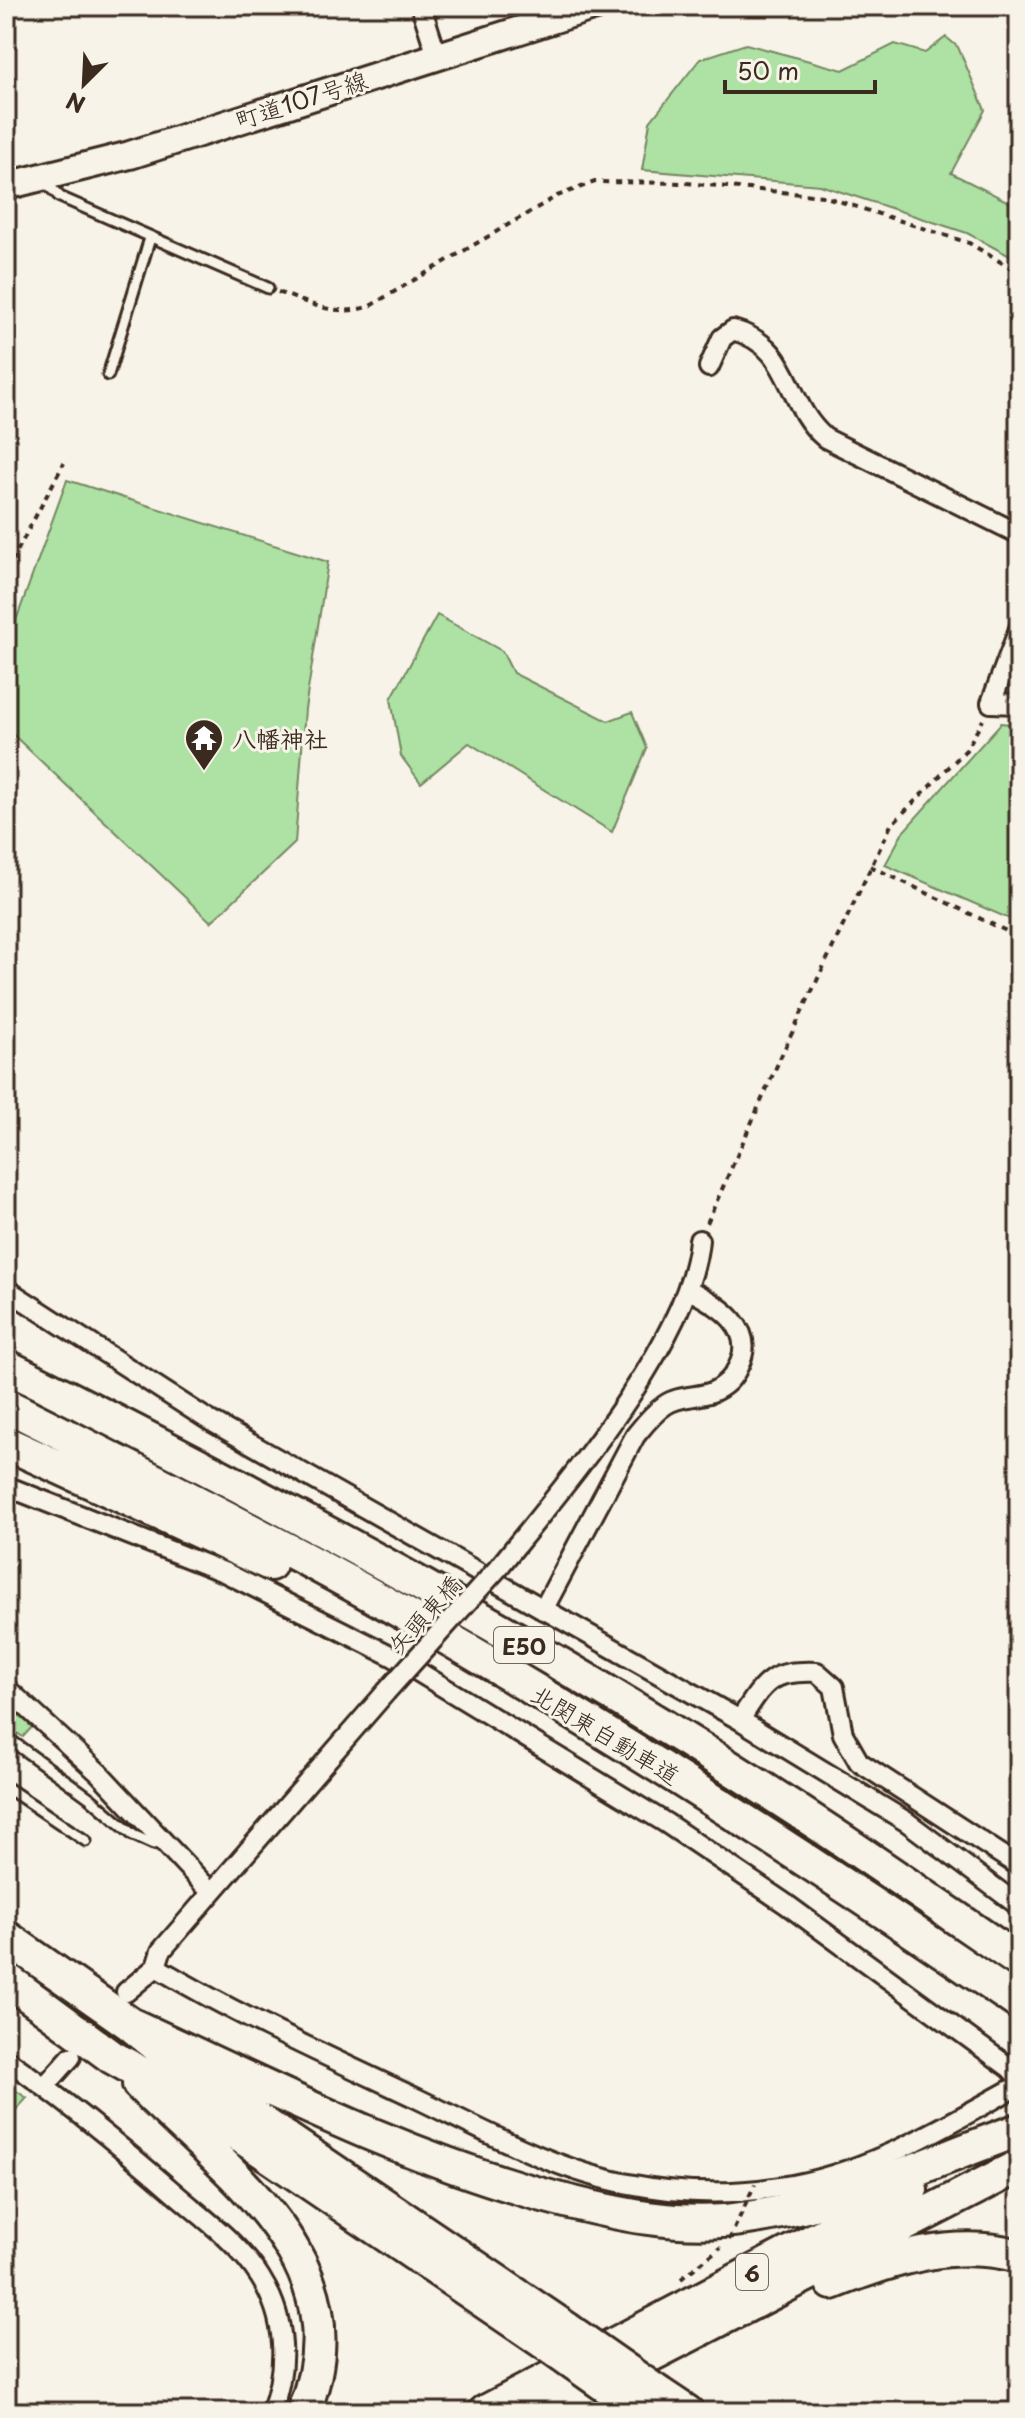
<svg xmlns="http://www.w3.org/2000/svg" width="1025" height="2418" viewBox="0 0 1025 2418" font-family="'Playpen Sans','Klee One',sans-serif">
<rect width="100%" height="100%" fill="#f7f3e8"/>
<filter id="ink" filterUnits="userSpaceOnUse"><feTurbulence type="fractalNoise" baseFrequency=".0125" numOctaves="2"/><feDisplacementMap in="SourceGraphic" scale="16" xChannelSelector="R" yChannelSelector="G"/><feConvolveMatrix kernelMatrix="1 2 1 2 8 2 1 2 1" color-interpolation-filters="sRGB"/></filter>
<g filter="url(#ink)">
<path fill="#ade2a4" stroke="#748661" stroke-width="2" d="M946 37 958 47 985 110 951 173 1019 207V261L967 233 820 185 642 170 650 122 700 59 746 44 843 70 895 44 925 53Z
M67 480 328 562 305 709 295 843 211 922 6 728V648Z
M437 615 502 651 513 673 608 721 632 712 647 748 612 832 469 743 421 783 401 756 391 699Z
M1001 723 1018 725 1019 731V923L885 865 903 832Z
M6 1703 32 1727 23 1737 6 1726Z
M6 2084 27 2098 6 2121Z"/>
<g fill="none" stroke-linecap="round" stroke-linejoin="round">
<defs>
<path id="lane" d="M44 181 60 197 268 288
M108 375 150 238
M6 1737 90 1798 133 1835 153 1844 165 1842
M6 1787 86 1841"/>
<path id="street" d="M421 6 437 56
M709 367 722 338 733 330C794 347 783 402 825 438L1019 534
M1019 629 991 703 1019 704
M6 1289 207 1419 740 1720 907 1822 1019 1906
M6 1486 226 1573 394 1657 666 1823 786 1904 1010 2068 1019 2078
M499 1567C563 1487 690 1341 699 1240
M543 1610 635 1436C644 1425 652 1414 665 1405 679 1395 697 1398 712 1392 724 1387 733 1378 738 1367 758 1329 719 1305 689 1290
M6 1688 100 1774 211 1892
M740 1720C764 1683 769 1670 817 1672L834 1687 843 1734 859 1762 1019 1866
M156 1967C240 2017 329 2057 416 2098 483 2130 556 2171 629 2184 679 2194 730 2195 780 2187 865 2175 945 2126 1019 2085
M126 1992 156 1967 161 1951 386 1692
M6 2059C66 2101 123 2148 178 2196 206 2220 240 2245 260 2277 287 2319 288 2368 271 2412
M45 2086 71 2057"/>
<path id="secondary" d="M6 186 130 155 595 6"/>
<path id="highway" d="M6 1366C287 1507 567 1658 830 1832 893 1874 956 1918 1019 1961
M6 1405C148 1477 290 1548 428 1627 631 1744 826 1871 1019 2003
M6 1443 270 1564
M6 1937 130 2024 197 2078 567 2329
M6 1979 112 2057 183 2097 545 2343
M130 2024C268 2087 402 2157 550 2197 614 2214 682 2229 748 2218 842 2204 930 2162 1019 2130
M139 2084C229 2175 365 2264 303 2412
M832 2283C891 2259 955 2238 1019 2256
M660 2394 687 2412
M485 2412 911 2189
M540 2412 1019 2166"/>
</defs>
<use href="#lane" stroke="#3b2a1e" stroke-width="15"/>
<use href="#street" stroke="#3b2a1e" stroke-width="24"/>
<use href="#secondary" stroke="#3b2a1e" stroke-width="32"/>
<use href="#highway" stroke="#3b2a1e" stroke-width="38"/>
<path stroke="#3b2a1e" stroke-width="4" stroke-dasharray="6 6" stroke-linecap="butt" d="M278 292C309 303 337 318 370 306L557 196 595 182 686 183 823 196 969 243 1019 273
M6 572 64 463
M870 866 1019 937
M707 1223 782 1054 891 825 966 750 983 720
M681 2279 721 2247"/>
<use href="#lane" stroke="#f7f3e8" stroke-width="9"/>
<use href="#street" stroke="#f7f3e8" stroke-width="18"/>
<use href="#secondary" stroke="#f7f3e8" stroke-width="26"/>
<use href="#highway" stroke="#f7f3e8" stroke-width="32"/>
<defs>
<path id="street-bridge" d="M386 1692 499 1567"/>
<path id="highway-bridge" d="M567 2329 660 2394
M545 2343 636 2407"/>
</defs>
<use href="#street-bridge" stroke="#3b2a1e" stroke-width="24" stroke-linecap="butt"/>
<use href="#highway-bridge" stroke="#3b2a1e" stroke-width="38" stroke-linecap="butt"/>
<path stroke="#3b2a1e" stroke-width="4" stroke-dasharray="6 6" stroke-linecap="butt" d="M729 2240 755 2184"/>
<use href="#street-bridge" stroke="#f7f3e8" stroke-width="18"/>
<use href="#highway-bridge" stroke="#f7f3e8" stroke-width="32"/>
</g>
</g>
<defs>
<symbol id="temple-pin" viewBox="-11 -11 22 30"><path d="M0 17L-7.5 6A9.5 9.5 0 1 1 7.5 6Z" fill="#3b2a1e" stroke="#f7f3e8"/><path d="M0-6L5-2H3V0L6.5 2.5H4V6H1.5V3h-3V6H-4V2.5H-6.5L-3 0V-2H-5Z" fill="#fff"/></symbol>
</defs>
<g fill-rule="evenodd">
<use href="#temple-pin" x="182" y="716" width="44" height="60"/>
</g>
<g text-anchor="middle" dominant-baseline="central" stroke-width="6" stroke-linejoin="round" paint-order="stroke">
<g fill="#f7f3e8" stroke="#73665b" stroke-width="2">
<rect x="494" y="1627" width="60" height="36" rx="6"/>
<rect x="736" y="2254" width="32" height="36" rx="6"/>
</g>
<g font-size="22" font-weight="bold" fill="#3b2a1e">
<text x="524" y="1645">E50</text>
<text x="752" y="2272">6</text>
</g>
<g font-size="24" fill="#3b2a1e" stroke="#f7f3e8">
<text transform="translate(301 99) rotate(-18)">町道107号線</text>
<text transform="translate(424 1614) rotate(-48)">矢頭東橋</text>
<text transform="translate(606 1734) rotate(31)">北関東自動車道</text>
</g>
<g font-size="24" font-weight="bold" fill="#3b2a1e" stroke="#f7f3e8" text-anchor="start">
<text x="232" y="738">八幡神社</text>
</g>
</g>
<rect width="1025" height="2418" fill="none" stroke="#f7f3e8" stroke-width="32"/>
<rect x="16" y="16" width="993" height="2386" fill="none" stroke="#3b2a1e" stroke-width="3" filter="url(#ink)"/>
<g transform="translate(84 84) rotate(204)" stroke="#f7f3e8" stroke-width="6" paint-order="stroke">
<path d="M0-6L14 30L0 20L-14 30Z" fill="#3b2a1e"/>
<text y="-12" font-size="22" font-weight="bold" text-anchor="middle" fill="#3b2a1e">N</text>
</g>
<path d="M725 80v12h150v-12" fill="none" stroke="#3b2a1e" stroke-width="4"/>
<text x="737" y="80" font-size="24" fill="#3b2a1e" stroke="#f7f3e8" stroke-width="6" paint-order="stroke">50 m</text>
</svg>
